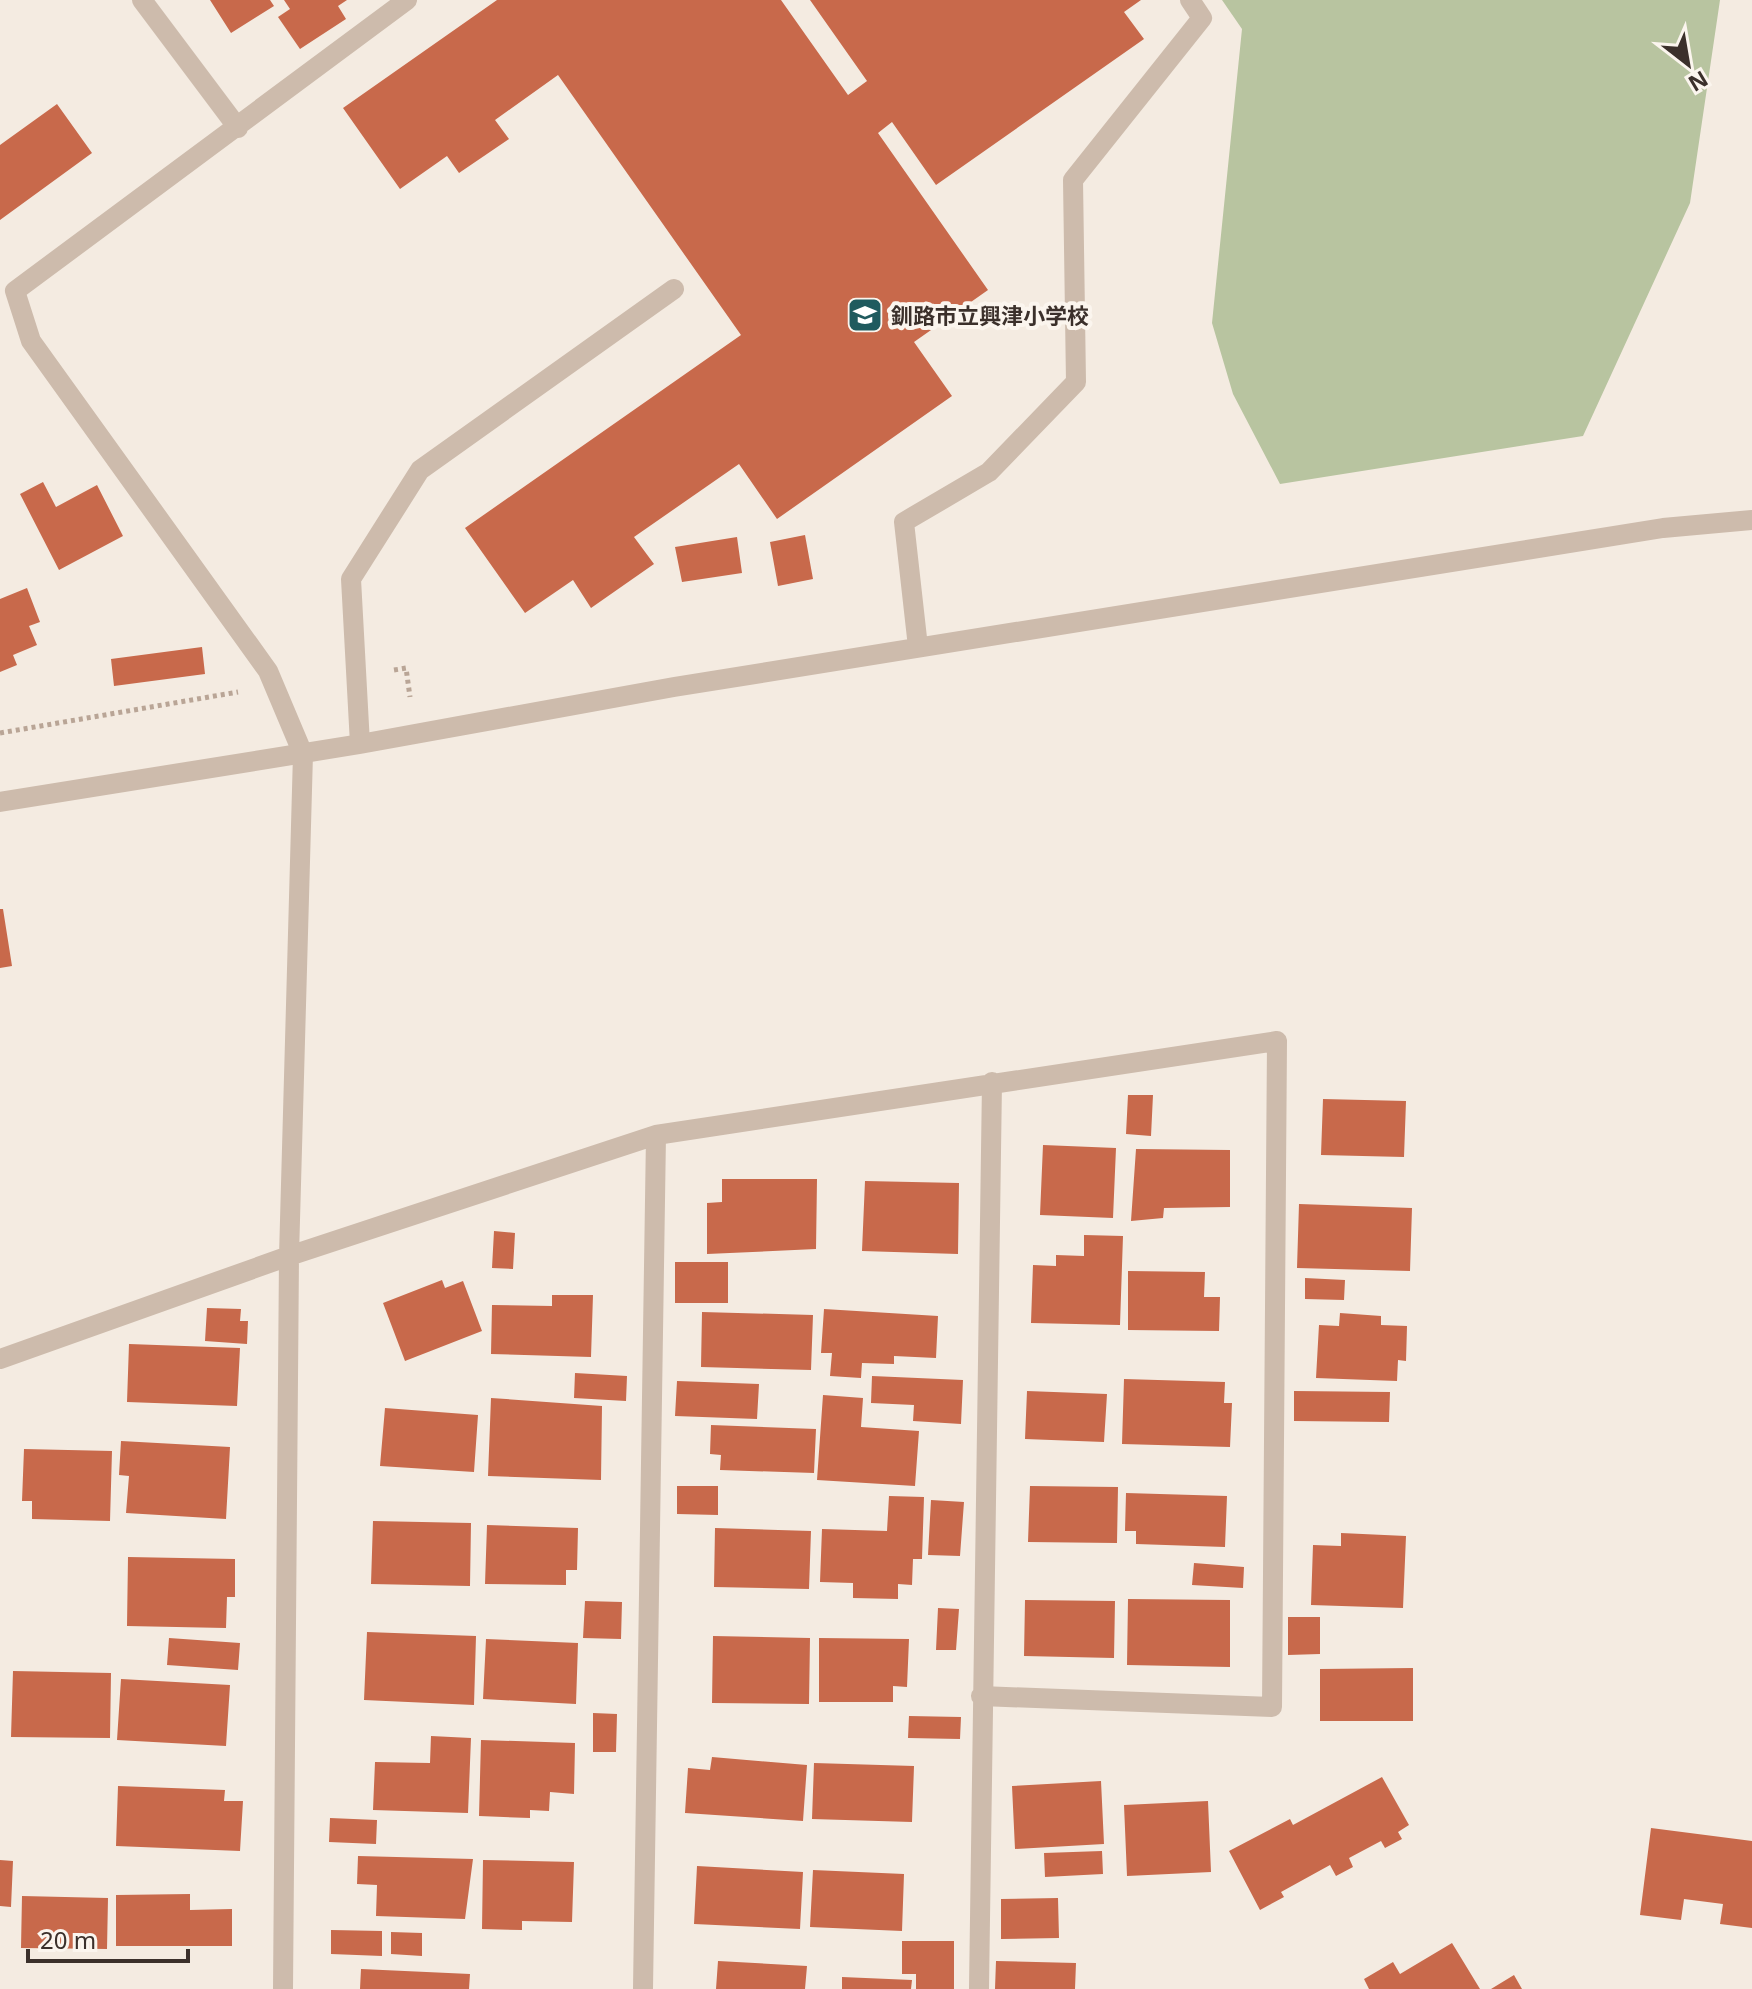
<svg xmlns="http://www.w3.org/2000/svg" width="1752" height="1989" viewBox="0 0 1752 1989" font-family="'Noto Sans','Noto Sans JP',sans-serif">
<rect width="100%" height="100%" fill="#f4ebe1"/>
<path fill="#b8c4a0" d="M1222 0H1720L1690 203 1583 436 1280 484 1233 394 1212 323 1242 29Z"/>
<path fill="#c8694b" d="M210 0H270L274 6 231 33Z
M284 0H347L338 6 346 19 300 49 278 17 290 9Z
M497 0H781L848 95 867 81 810 0H1141L1124 12 1144 39 936 185 892 122 878 133 988 290 914 342 952 396 777 519 739 464 634 537 654 564 591 608 573 580 525 613 465 528 741 335 558 75 495 120 509 139 459 173 447 156 400 189 343 108Z
M57 104 92 153 0 220V145Z
M43 482 56 507 97 485 123 536 59 570 20 494Z
M805 535 813 579 778 586 770 542Z
M737 537 742 573 682 582 675 547Z
M27 588 40 622 29 626 37 645 13 655 17 665 0 672V599Z
M202 647 205 674 114 686 111 659Z
M0 909H3L12 966 0 968Z
M1128 1095H1153L1151 1136 1126 1134Z
M1323 1099 1406 1101 1404 1157 1321 1155Z
M1043 1145 1116 1148 1113 1218 1040 1215Z
M1136 1149 1230 1150V1207L1164 1208 1163 1218 1131 1221Z
M722 1179H817L816 1249 707 1254V1203L722 1202Z
M865 1181 959 1183 958 1254 862 1251Z
M1299 1204 1412 1208 1410 1271 1297 1268Z
M494 1231 515 1233 513 1269 492 1268Z
M1084 1235 1123 1236 1120 1325 1031 1323 1033 1265 1056 1266V1255L1084 1256Z
M675 1262H728V1303H675Z
M1128 1271 1205 1272 1204 1297H1220L1219 1331 1128 1330Z
M1305 1278 1345 1280 1344 1300 1305 1299Z
M442 1280 445 1288 463 1281 482 1331 405 1361 383 1303Z
M552 1295H593L591 1357 491 1354 492 1305 552 1306Z
M207 1308 241 1309 240 1321H248L247 1344 205 1341Z
M824 1309 938 1316 936 1358 894 1356V1364L862 1363 861 1378 830 1376 832 1353H821Z
M702 1312 813 1315 811 1370 701 1367Z
M1340 1313 1381 1316V1325L1407 1326 1406 1361 1398 1360 1397 1381 1316 1378 1319 1325 1339 1326Z
M129 1344 240 1348 237 1406 127 1402Z
M575 1373 627 1376 626 1401 574 1398Z
M872 1376 963 1380 961 1424 913 1421 914 1405 871 1403Z
M1124 1379 1225 1382 1224 1403H1232L1230 1447 1122 1444Z
M677 1381 759 1384 757 1419 675 1416Z
M1027 1391 1107 1394 1104 1442 1025 1439Z
M1294 1391 1390 1392 1389 1422 1294 1421Z
M823 1395 863 1398 861 1427 919 1431 915 1486 817 1480Z
M491 1398 602 1406 601 1480 488 1476Z
M385 1408 478 1415 474 1472 380 1466Z
M711 1425 816 1429 814 1473 720 1470 721 1455 710 1454Z
M121 1441 230 1447 226 1519 126 1513 129 1476 119 1475Z
M24 1449 112 1451 110 1521 32 1519V1501H22Z
M677 1486H718V1515L677 1514Z
M1030 1486 1118 1487 1117 1543 1028 1542Z
M1126 1493 1227 1496 1225 1547 1136 1544V1531H1125Z
M889 1496 924 1497 922 1559H913L912 1585 898 1584V1599L853 1598V1583L820 1582 822 1529 887 1531Z
M931 1500 964 1502 960 1556 928 1555Z
M373 1521 471 1523 470 1586 371 1584Z
M487 1525 578 1528 577 1570H566V1585L485 1584Z
M715 1528 811 1531 809 1589 714 1587Z
M1341 1533 1406 1536 1403 1608 1311 1605 1313 1545 1341 1546Z
M128 1557 235 1559V1597H227L226 1628 127 1626Z
M1194 1563 1244 1567 1243 1588 1192 1585Z
M1128 1599 1230 1600V1667L1127 1665Z
M1025 1600 1115 1601 1114 1658 1024 1656Z
M585 1601 622 1602 621 1639 583 1638Z
M938 1608 959 1609 956 1650H936Z
M1288 1617H1320V1654L1288 1655Z
M367 1632 476 1636 474 1705 364 1700Z
M713 1636 810 1638 809 1704 712 1703Z
M169 1638 240 1643 238 1670 167 1665Z
M819 1638 909 1639 907 1687 893 1686V1702H819Z
M486 1639 578 1643 576 1704 483 1699Z
M1413 1668V1721H1320V1669Z
M13 1671 111 1673 110 1738 11 1737Z
M121 1679 230 1685 226 1746 117 1740Z
M593 1713 617 1714 616 1752H593Z
M909 1716 961 1717 960 1739 908 1738Z
M431 1736 471 1738 468 1813 373 1810 375 1762 430 1763Z
M481 1740 575 1743 574 1794 550 1792 549 1811 530 1810V1818L479 1816Z
M712 1757 807 1765 803 1821 685 1813 688 1768 710 1770Z
M814 1763 914 1766 912 1822 812 1819Z
M1382 1777 1409 1825 1398 1832 1402 1839 1385 1848 1381 1841 1349 1858 1353 1867 1336 1876 1330 1865 1281 1892 1284 1897 1260 1910 1229 1851 1290 1819 1293 1825Z
M1101 1781 1104 1844 1015 1849 1012 1786Z
M118 1786 225 1790 224 1801H243L240 1851 116 1846Z
M1208 1801 1211 1872 1127 1876 1124 1805Z
M330 1818 377 1820 376 1844 329 1842Z
M1651 1828 1752 1841V1928L1720 1924 1723 1904 1684 1899 1681 1920 1640 1915Z
M1102 1851 1103 1874 1045 1877 1044 1853Z
M358 1856 473 1859 465 1919 376 1916 377 1885 357 1884Z
M0 1860 13 1861 11 1907 0 1906Z
M483 1860 574 1862 572 1922 522 1921V1930L482 1929Z
M697 1866 803 1872 800 1929 694 1924Z
M813 1870 904 1874 902 1931 810 1927Z
M190 1894V1910L232 1909V1946H116V1895Z
M22 1896 108 1898 107 1949 21 1948Z
M1058 1898 1059 1938 1001 1939V1899Z
M331 1930 382 1931V1956L331 1954Z
M391 1932 422 1933V1956L391 1954Z
M902 1941H954V1989H916V1974H902Z
M1452 1943 1480 1989H1369L1364 1979 1393 1962 1400 1974Z
M718 1961 807 1966 805 1989H716Z
M996 1961 1076 1963 1075 1989H995Z
M361 1969 470 1974 469 1989H360Z
M1514 1975 1522 1989H1491Z
M842 1977 912 1980 911 1989H842Z"/>
<g fill="none" stroke-linecap="round" stroke-linejoin="round">
<path stroke="#b9a596" stroke-width="5" stroke-dasharray="4 4" stroke-linecap="butt" d="M394 670 406 668 410 697
M0 733 238 692"/>
<path stroke="#cdbbac" stroke-width="20" d="M142 0 238 128
M918 647 904 522 989 472 1076 382 1073 180 1202 18 1190 0
M360 744 351 579 420 470 674 289
M0 802 360 744 674 687 1663 528 1752 520
M0 1359 289 1256 656 1135 1277 1041 1272 1707 981 1696
M283 1989 289 1256 303 754 268 671 31 341 15 291 407 0
M643 1989 656 1135
M979 1989 992 1082"/>
</g>
<defs>
<symbol id="school-square" viewBox="-11 -11 22 22"><rect x="-9" y="-9" width="18" height="18" rx="4" fill="#1f5a5e" stroke="#fbf5ee"/><path d="M0-5L7-2L0 1L-7-2ZM-4 1L0 2.5L4 1V4Q0 6-4 4Z" fill="#fff"/></symbol>
</defs>
<g fill-rule="evenodd">
<use href="#school-square" x="845" y="295" width="40" height="40"/>
</g>
<g text-anchor="middle" dominant-baseline="central" stroke-width="8" stroke-linejoin="round" paint-order="stroke">
<g font-size="22" font-weight="bold" fill="#3b302b" stroke="#fbf5ee" text-anchor="start">
<text x="891" y="315">釧路市立興津小学校</text>
</g>
</g>
<g transform="translate(1688 64) rotate(149)" stroke="#fbf5ee" stroke-width="6" paint-order="stroke">
<path d="M0-6L14 30L0 20L-14 30Z" fill="#3b302b"/>
<text y="-12" font-size="22" font-weight="bold" text-anchor="middle" fill="#3b302b">N</text>
</g>
<path d="M28 1949v12h160v-12" fill="none" stroke="#3b302b" stroke-width="4"/>
<text x="40" y="1949" font-size="24" fill="#3b302b" stroke="#fbf5ee" stroke-width="6" paint-order="stroke">20 m</text>
</svg>
